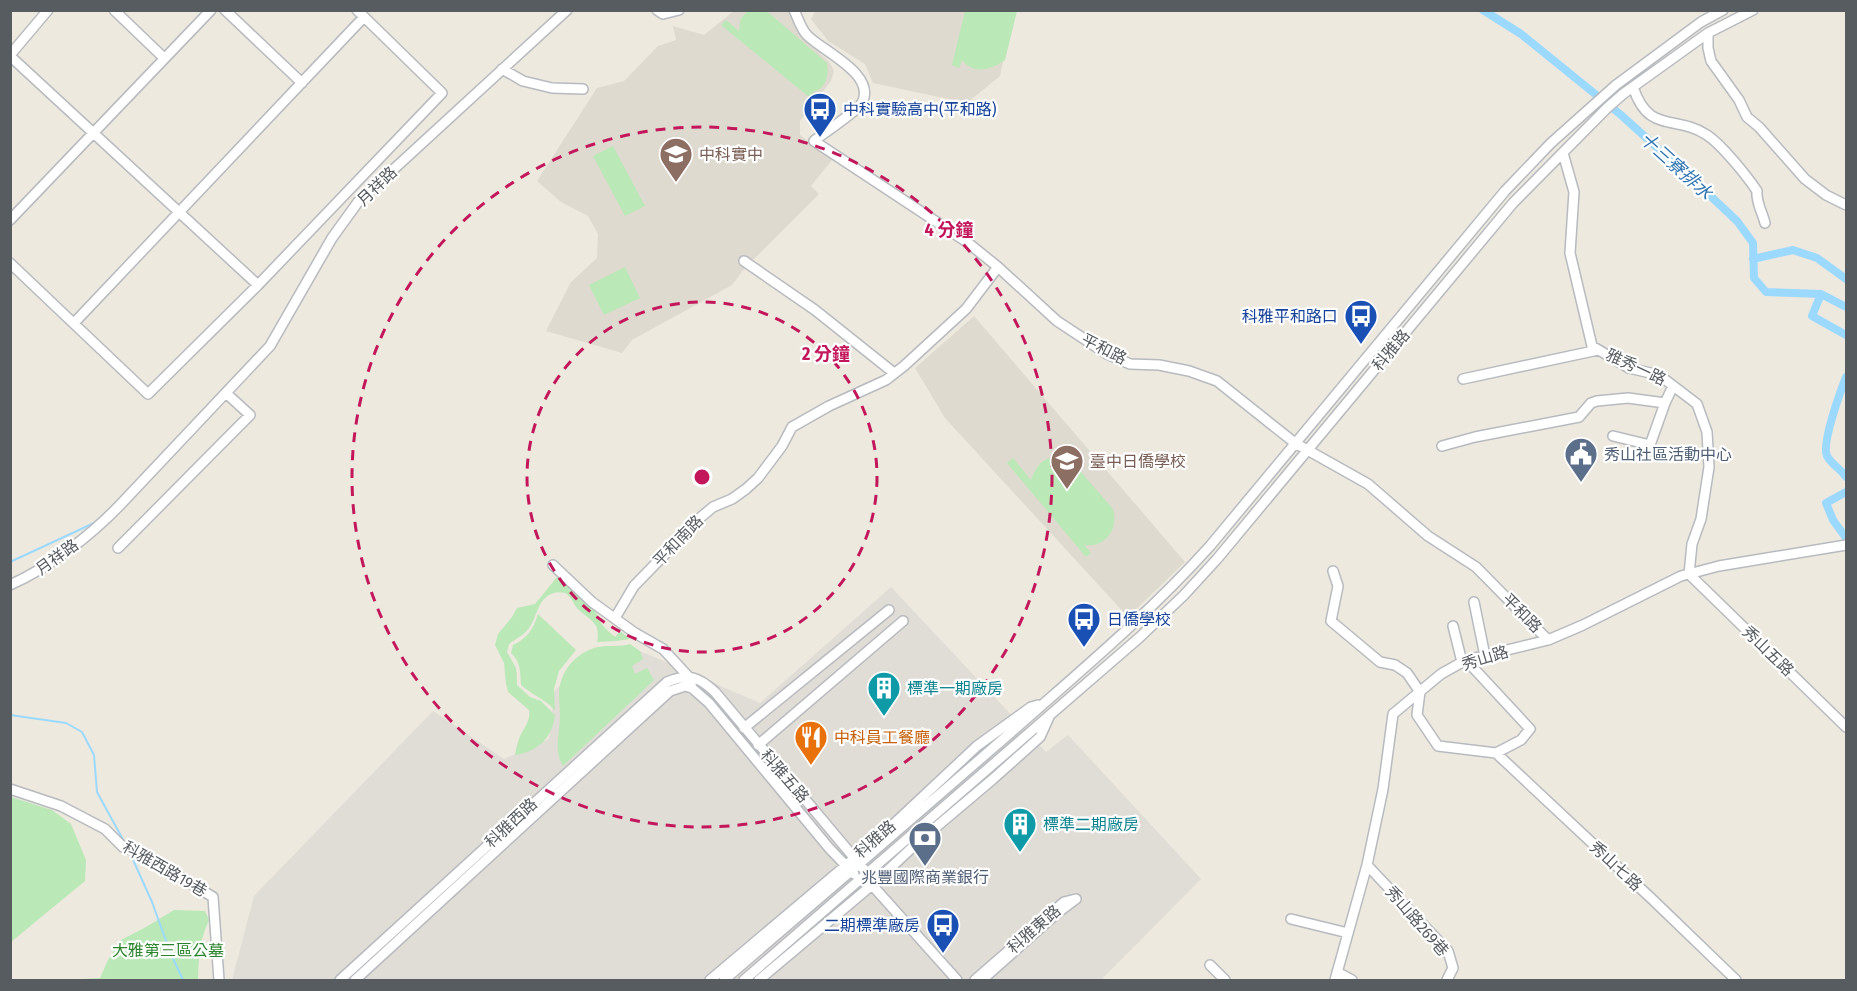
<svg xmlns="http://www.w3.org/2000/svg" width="1857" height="991" viewBox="0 0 1857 991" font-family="'Fira Sans Condensed','Noto Sans TC',sans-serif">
<rect width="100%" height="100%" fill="#ede9de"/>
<path fill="#e0dcd6" d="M891 587 1046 752 1068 735 1201 879 1101 980H232L254 896 433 711 504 759 549 739 554 692 581 660 640 651 760 703Z"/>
<path fill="#dfdacf" d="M816 10 1014 11 1000 76 967 103 873 83 865 64 828 41 811 19Z
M734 11H791L804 38 830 63 834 71 831 81 800 121V135L832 160 811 186 819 194 744 269 732 285 632 340 622 353 546 331 571 282 597 258 598 234 588 216 561 202 537 181 597 88 624 81 658 46 676 40 673 26 704 35Z
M974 316 1185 562 1128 617 945 418 915 368Z"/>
<path fill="#bae8b7" d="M748 11 768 12 827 63C829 76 826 90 812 92L818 97 814 101 721 25 726 20 739 31 741 18Z
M965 11H1017L1005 60C991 70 974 75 962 60L959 68 952 65Z
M613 146 645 206 625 216 593 156Z
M625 267 640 298 604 315 589 285Z
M1057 456 1068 459 1074 464 1113 509C1119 528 1106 548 1084 545L1091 553 1086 557 1007 463 1013 458 1031 480C1036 466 1042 458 1057 456Z
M557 577 596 612C599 624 607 630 615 637L620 631 630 639 616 641 597 642C598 637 598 633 597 628 593 619 583 615 577 608 573 603 571 596 565 593 561 592 555 592 551 594 538 600 537 615 531 625 526 634 517 638 509 644L507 652C516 669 517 664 517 685L530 697 541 701 555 715C553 737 538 752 515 755 516 750 517 744 519 739 523 728 531 722 529 710L508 692 506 684 504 663 495 645 498 634 512 617 517 608 535 604Z
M538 614 576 650 559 671 554 689 555 710C545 699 532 695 521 685 520 672 521 662 511 653L513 645C527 639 534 628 538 614Z
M630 644 640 651 643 659 632 666 635 674 647 668 654 680 563 766C553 750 560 733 560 716 560 709 559 701 559 693 560 671 576 652 598 647 608 645 619 647 630 644Z
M11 797 52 810 71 824 86 860 85 881 11 942Z
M174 910 205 911 209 920C199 942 199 957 198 980H63L100 978 108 960 121 940 146 927Z"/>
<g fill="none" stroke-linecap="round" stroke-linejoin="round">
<path stroke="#9cd9ff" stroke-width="2" d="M10 562 94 523 106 513
M10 715 66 723 82 732 94 755 97 792 126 845
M130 853 152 902 170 952 183 980"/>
<path stroke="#9cd9ff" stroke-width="8" d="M1483 10 1521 34 1621 115 1704 190 1737 221 1753 243 1754 278 1766 292 1821 294 1846 307
M1753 259 1793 250 1817 258 1846 279
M1821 294 1812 316 1846 335
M1846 377C1841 390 1821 444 1827 456 1832 465 1841 469 1846 477
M1846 492 1826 503 1833 520 1846 538"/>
<defs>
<path id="minor" d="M114 10 164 58
M225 10 302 83
M657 10 663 14 679 10
M794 10C798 18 801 29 807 35 822 51 877 74 862 103 857 111 824 133 814 141L967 242 998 267 1057 321 1107 354 1130 364 1159 365 1189 371 1217 381 1295 443 1368 484 1428 536 1476 567 1548 640
M1708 33V48L1711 61 1739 100 1747 117 1759 127 1805 179 1826 195 1846 205
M10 55 48 10
M10 56 258 285
M502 69 523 81 552 88 583 89
M1633 87C1649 135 1675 114 1707 135 1722 145 1747 176 1757 191 1756 203 1762 211 1765 223
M1563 153 1574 192 1570 253 1592 346 1629 368 1659 375 1697 404 1707 432 1709 467 1701 519 1692 544 1689 574
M10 220 211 10
M744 261 815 310 894 373
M10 263 148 394 258 285 442 93 357 10
M74 323 364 17
M1463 379 1598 350
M1613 436 1650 445 1665 403 1673 386
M1442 446 1475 437 1579 417 1591 403 1597 401 1628 398 1665 403
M118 548 250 415 227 394
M553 565 592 602 635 633 663 649 688 676 692 688 709 703 829 848 854 874
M1333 571 1338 586 1331 621 1380 662 1395 665 1407 673 1420 692 1417 715 1438 746 1496 753
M1689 574 1846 727
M10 585C50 567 90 536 120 505L270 346 332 238 358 202 567 10
M1474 602 1485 656
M615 618 634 586 701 517 713 507 732 499 746 489 758 478 782 446 792 427 829 406 886 380 904 366 966 309 998 267
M1453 626 1462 662
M1466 660 1530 729 1521 740 1496 753 1653 900 1736 980
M744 728 889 610
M758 745 903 621
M10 789 61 806 105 829 123 847 139 852 213 897 219 980
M1367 865 1448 951 1453 968 1447 980
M1291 919 1348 933
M1210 965 1225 980
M1337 972 1352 980
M340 980 667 682C689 673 699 677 715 692L867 873 872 885 957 980
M355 980 670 691 685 686 692 688
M710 980 882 835 977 746 1031 707 1038 705
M724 980C819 899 914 817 1008 735 1078 673 1148 615 1210 546L1505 191 1551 143 1616 85 1701 22 1723 10
M744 980 1140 637 1184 595 1217 559 1513 203 1607 108 1623 94 1708 33 1753 10
M759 980 872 885 916 844 993 779 1040 737 1049 717
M975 980 1054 911 1064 902 1076 899 1056 914 982 980
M1335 980 1367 865 1383 789 1393 714 1441 674 1466 660 1548 640 1583 625 1681 576 1719 566 1846 545"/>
</defs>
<use href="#minor" stroke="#b7babf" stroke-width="12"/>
<use href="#minor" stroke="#fff" stroke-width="9"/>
</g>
<g fill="none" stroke="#c2185b" stroke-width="3" stroke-dasharray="10 8">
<circle cx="702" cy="477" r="175"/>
<circle cx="702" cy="477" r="350"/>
</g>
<defs>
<symbol id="bus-pin" viewBox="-11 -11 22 30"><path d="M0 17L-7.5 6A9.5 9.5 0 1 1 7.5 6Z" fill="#1a4fb4" stroke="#fff"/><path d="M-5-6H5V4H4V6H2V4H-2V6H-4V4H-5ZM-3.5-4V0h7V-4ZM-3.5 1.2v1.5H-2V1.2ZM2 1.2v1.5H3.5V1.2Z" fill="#fff"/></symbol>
<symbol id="school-pin" viewBox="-11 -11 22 30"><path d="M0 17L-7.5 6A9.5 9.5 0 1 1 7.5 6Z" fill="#8d6e63" stroke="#fff"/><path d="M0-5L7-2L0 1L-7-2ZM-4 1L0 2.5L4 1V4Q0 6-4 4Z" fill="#fff"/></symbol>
<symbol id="civic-pin" viewBox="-11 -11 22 30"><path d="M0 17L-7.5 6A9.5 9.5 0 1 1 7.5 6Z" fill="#5c6f8a" stroke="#fff"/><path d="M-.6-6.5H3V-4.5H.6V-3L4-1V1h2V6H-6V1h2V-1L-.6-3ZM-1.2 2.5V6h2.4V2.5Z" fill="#fff"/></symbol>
<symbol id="building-pin" viewBox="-11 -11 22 30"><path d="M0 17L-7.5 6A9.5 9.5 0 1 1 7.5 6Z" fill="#0f9aa8" stroke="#fff"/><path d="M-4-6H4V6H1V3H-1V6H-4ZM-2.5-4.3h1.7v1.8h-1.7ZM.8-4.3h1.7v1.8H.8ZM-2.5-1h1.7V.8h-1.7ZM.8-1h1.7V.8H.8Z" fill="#fff"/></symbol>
<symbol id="restaurant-pin" viewBox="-11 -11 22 30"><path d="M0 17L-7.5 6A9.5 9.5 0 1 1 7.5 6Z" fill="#e8710a" stroke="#fff"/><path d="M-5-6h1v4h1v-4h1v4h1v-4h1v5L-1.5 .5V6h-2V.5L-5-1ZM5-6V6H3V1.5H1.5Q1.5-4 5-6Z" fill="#fff"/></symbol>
<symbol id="bank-pin" viewBox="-11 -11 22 30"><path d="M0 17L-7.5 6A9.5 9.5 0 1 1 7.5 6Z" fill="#5c6f8a" stroke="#fff"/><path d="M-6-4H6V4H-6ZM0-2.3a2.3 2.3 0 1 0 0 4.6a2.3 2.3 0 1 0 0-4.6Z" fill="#fff"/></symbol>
</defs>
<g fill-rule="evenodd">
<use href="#bus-pin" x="801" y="90" width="38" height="52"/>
<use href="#school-pin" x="657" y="135" width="38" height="52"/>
<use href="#bus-pin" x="1342" y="297" width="38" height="52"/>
<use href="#civic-pin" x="1562" y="435" width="38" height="52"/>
<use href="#school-pin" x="1048" y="442" width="38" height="52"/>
<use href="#bus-pin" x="1065" y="600" width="38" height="52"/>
<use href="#building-pin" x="865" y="669" width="38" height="52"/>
<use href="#restaurant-pin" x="792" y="718" width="38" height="52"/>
<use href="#building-pin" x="1001" y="805" width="38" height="52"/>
<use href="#bank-pin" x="906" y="819" width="38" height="52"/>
<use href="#bus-pin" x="924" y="906" width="38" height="52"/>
</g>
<g text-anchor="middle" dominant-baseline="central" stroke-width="4.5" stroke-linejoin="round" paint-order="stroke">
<g font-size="16" fill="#164399" stroke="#fff" text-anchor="start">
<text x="843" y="109">中科實驗高中(平和路)</text>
<text x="1338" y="316" text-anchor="end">科雅平和路口</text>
<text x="1107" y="619">日僑學校</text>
<text x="920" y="925" text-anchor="end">二期標準廠房</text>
</g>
<g font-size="16" fill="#785e54" stroke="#fff" text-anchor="start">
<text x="699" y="154">中科實中</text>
<text x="1090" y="461">臺中日僑學校</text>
</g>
<g font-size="16" fill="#575c61" stroke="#fff">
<text transform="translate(377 186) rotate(-44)">月祥路</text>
<text transform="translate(1104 349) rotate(27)">平和路</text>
<text transform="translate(1391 350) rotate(-50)">科雅路</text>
<text transform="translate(1636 367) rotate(25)">雅秀一路</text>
<text transform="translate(678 541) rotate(-46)">平和南路</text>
<text transform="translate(57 557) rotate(-36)">月祥路</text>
<text transform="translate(1522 613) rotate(45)">平和路</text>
<text transform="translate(1768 651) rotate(44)">秀山五路</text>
<text transform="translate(1485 658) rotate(-17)">秀山路</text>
<text transform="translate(785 776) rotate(49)">科雅五路</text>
<text transform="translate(511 823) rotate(-43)">科雅西路</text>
<text transform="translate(875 839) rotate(-41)">科雅路</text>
<text transform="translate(1616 866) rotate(43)">秀山七路</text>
<text transform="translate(165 869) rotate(30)">科雅西路19巷</text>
<text transform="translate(1417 921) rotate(49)">秀山路269巷</text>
<text transform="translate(1034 929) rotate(-41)">科雅東路</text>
</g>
<g font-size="16" fill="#4e5e75" stroke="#fff" text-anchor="start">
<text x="1604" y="454">秀山社區活動中心</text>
<text x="925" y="877" text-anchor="middle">兆豐國際商業銀行</text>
</g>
<g font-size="16" fill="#0d838f" stroke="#fff" text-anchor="start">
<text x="907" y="688">標準一期廠房</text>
<text x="1043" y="824">標準二期廠房</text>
</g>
<g font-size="16" fill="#c56008" stroke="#fff" text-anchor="start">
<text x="834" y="737">中科員工餐廳</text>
</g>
<g font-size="16" fill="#2c852c" stroke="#fff">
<text x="168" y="950">大雅第三區公墓</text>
</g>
<g font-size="18" font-style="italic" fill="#2f75b1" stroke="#fff">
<text transform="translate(1676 166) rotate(42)">十三寮排水</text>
</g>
</g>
<circle cx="702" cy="477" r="9" fill="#c2185b" stroke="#fff" stroke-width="3"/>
<g font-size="18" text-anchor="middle" font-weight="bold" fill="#c2185b" stroke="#fff" stroke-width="4.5" stroke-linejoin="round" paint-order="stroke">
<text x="949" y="236">4 分鐘</text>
<text x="826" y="360">2 分鐘</text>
</g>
<rect width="1857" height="991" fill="none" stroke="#575c61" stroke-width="24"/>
</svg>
